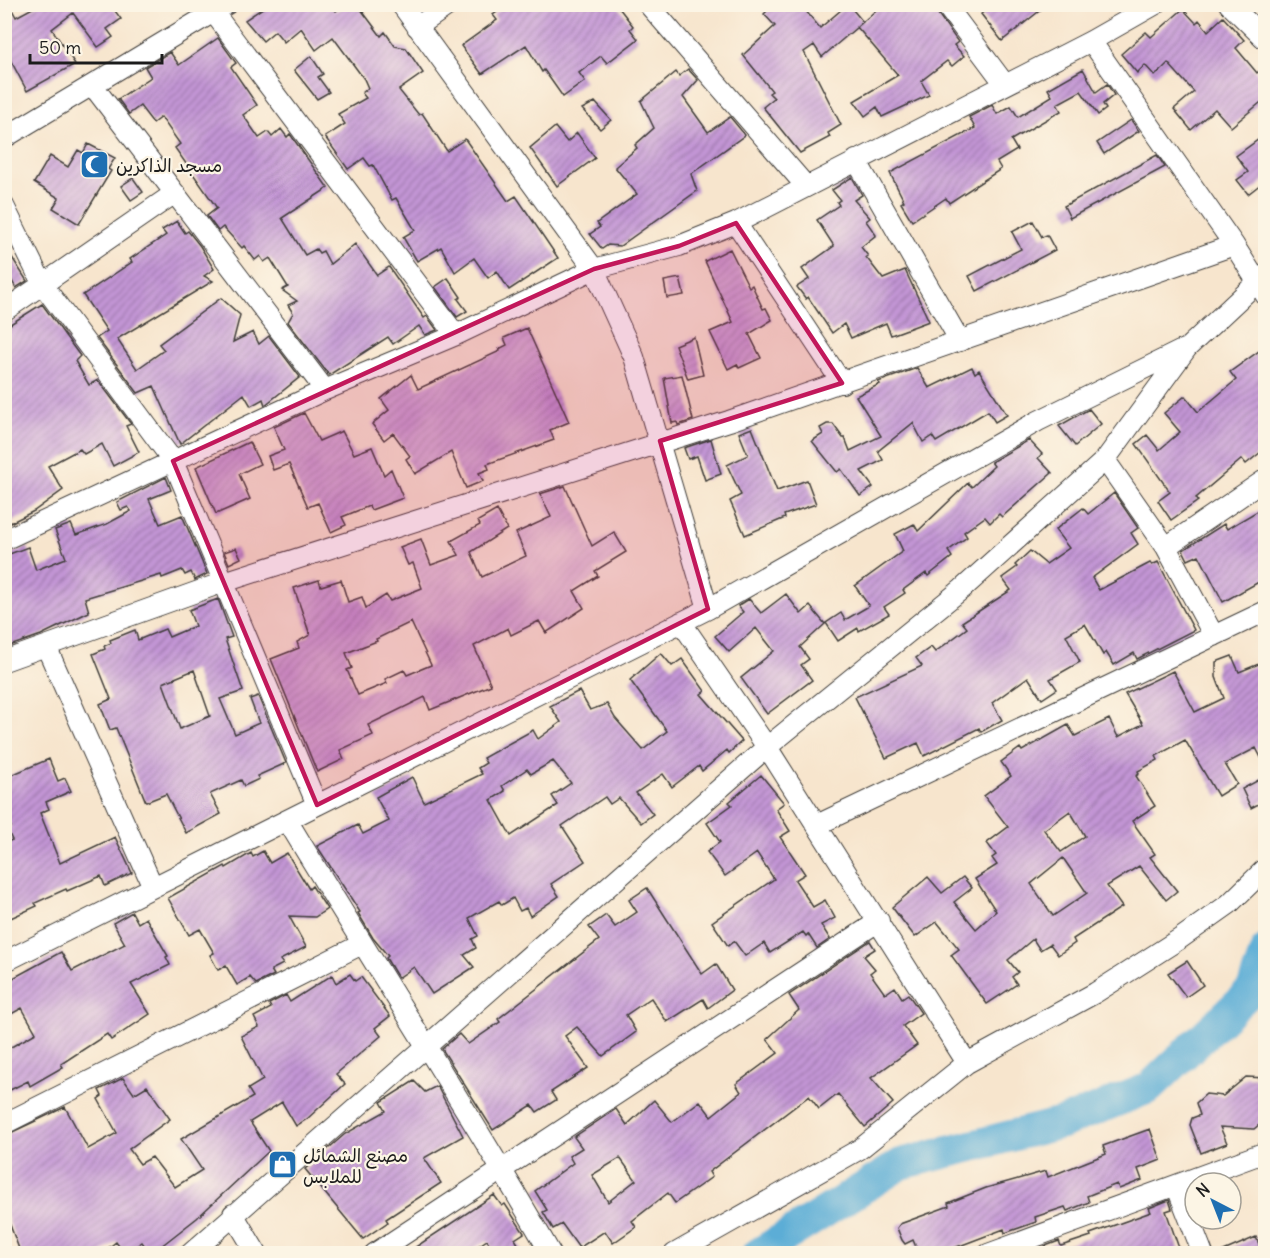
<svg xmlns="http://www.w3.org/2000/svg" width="1270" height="1258" viewBox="0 0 1270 1258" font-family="Delius,'Playpen Sans Arabic',sans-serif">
<defs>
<pattern id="building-hatch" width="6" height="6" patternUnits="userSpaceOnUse" patternTransform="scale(1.5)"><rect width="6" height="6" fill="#c395d5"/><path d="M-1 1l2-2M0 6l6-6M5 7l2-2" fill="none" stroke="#9e79ac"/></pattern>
</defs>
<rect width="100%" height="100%" fill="#fcf5e5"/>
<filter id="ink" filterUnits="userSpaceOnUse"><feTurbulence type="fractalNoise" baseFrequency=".0167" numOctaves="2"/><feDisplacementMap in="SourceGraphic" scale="12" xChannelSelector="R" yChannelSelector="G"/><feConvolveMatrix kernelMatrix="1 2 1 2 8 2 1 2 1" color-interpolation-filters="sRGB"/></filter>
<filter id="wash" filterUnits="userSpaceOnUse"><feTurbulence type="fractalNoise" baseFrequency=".008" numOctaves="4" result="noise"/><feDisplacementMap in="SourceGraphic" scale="24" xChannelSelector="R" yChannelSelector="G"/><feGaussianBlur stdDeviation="1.35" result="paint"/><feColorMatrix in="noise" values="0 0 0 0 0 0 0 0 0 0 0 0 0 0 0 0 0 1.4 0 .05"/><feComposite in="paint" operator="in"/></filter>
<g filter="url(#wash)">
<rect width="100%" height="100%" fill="#f7e5cd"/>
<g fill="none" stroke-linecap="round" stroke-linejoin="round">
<path stroke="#5badd6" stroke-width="32" d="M758 1254 901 1164 1062 1123 1149 1088 1252 990 1266 950"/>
</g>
<g id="blocks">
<path fill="url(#building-hatch)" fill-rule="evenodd" d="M4 4H9L16 17 40 4H110L121 19 107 29 113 37 98 47 73 13 52 29 75 64 27 91 11 61 4 65Z
M269 4H331L336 11 346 4H357L381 36 385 32 395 46 406 48 423 73 399 90 419 115 422 113 447 151 465 139 508 201 516 196 558 258 509 290 497 271 488 278 474 258 455 272 441 247 417 261 403 237 415 230 396 198 392 200 373 165 370 166 364 158 348 169 325 137 345 124 338 114 366 98 362 93 368 88 364 79 333 37 316 50 301 28 284 42 275 31 263 41 245 20Z
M508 4H616L633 26 630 29 638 39 607 63 601 56 579 73 585 81 563 97 544 70 542 72 526 45 482 74 461 46 497 20 493 15Z
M774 4H800L820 28 848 4 863 22 822 57 814 45 804 52 841 125 828 133 830 137 800 153 763 107 774 98 769 93 772 91 743 55 775 26 764 14Z
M883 4H931L958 42 954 45 964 56 952 66 947 61 921 81 929 95 882 117 877 107 865 116 854 101 898 75 857 27Z
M993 4H1048L1002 41 981 14Z
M1183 9 1196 23 1199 20 1208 31 1223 17 1244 40 1236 48 1257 73 1266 65V98L1231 127 1215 109 1191 130 1174 109 1194 92 1168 63 1155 76 1145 65 1137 73 1121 54 1146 32 1151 37Z
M218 38 236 63 231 67 257 105 243 115 259 138 268 132 272 137 281 129 287 137 290 134 328 188 282 218 305 255 316 249 319 253 323 251 330 264 355 244 377 275 389 267 424 318 427 316 437 330 425 335 419 326 393 344 388 337 329 375 288 322 293 313 288 305 297 301 282 290 288 287 270 258 264 262 260 256 255 260 244 246 242 248 223 227 218 231 207 216 217 208 175 148 180 144 161 117 153 123 140 106 129 114 118 99 151 77 145 67 170 52 179 65Z
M311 56 323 74 318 77 329 92 317 99 294 70Z
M688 69 698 80 683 97 708 132 730 117 745 135 691 174 697 191 620 246 608 245 602 249 590 234 600 227 597 223 637 194 615 167 637 148 635 145 654 128 641 101 676 72 679 76Z
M1083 69 1096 92 1107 84 1114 95 1103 104 1106 109 1098 115 1081 91 1057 104 1061 111 1011 140 1017 150 997 162 1001 169 949 203 946 198 912 221 901 203 904 201 890 173 975 128 969 117 992 105 997 114 1011 106 1018 117 1052 96 1048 89Z
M595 102 611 120 600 129 582 109Z
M1131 120 1139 131 1104 154 1097 143Z
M555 127 567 142 577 133 595 158 557 186 530 148Z
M1266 134V180L1248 194 1237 180 1248 172 1236 156Z
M88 144 115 158 108 169 111 171 79 224 53 208 59 198 34 183 50 156 68 167 78 150 83 153Z
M1157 155 1165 167 1070 218 1064 206Z
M852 177 862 195 854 200 870 218 866 221 876 235 861 247 868 256 866 257 883 279 905 270 929 321 891 335 886 323 851 338 844 324 832 333 808 297 806 299 797 287 809 279 802 269 834 246 817 220 839 205 837 202 840 200 832 190Z
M133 178 143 192 131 200 121 186Z
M177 221 185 233 188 231 200 246 214 269 204 276 213 281 117 339 137 369 164 350 159 344 221 298 240 315 233 342 253 332 259 344 269 336 300 377 265 405 263 399 251 406 244 394 180 444 154 386 138 393 97 338 107 331 83 295 132 262 130 259 166 235 162 230Z
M1033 221 1042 237 1047 235 1055 250 977 291 969 276 1021 249 1012 232Z
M6 248 27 281 16 288 4 267Z
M730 249 749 287 752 285 763 309 766 308 772 320 749 334 761 358 739 368 737 364 728 369 710 332 733 322 705 261Z
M448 278 461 297 458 299 467 311 457 317 435 287Z
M680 278 684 295 667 298 664 281Z
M42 304 80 356 75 361 89 385 98 380 131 424 126 426 139 452 113 466 102 444 84 454 80 449 48 466 63 490 34 511 4 526V328Z
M527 328 569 422 550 430 554 440 487 464 489 469 479 473 483 481 466 488 451 452 415 474 406 459 410 456 393 433 384 440 372 424 389 410 381 399 411 375 418 389 500 351 499 349 507 345 504 338Z
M694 337 703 375 688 379 675 345Z
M1266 346V448L1246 464 1242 459 1196 498 1198 501 1171 520 1158 501 1170 492 1136 444 1147 435 1159 450 1180 432 1164 413 1185 396 1198 412 1236 380 1230 372Z
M972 367 975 373 979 370 1007 415 995 422 988 411 936 442 932 436 923 442 913 423 878 451 883 460 861 471 873 487 860 496 841 469 837 472 812 441 823 434 820 428 827 424H833L843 438H845L850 451 881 436 856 396 880 384 878 382 917 368 929 388Z
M682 375 693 420 678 425 677 422 672 423 664 378Z
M1089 409 1101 424 1075 446 1059 426Z
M304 413 319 441 342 431 354 454 372 447 384 475 391 469 403 498 371 510 369 506 342 517 346 525 331 532 318 503 308 507 289 464 273 470 268 456 284 450 274 427Z
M752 428 777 491 807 480 816 504 784 515 785 518 745 535 730 501 741 495 727 465 748 455 739 433Z
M711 439 721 474 705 480 697 456 688 459 684 448Z
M1029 440 1042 454 1038 458 1052 473 1002 517 999 514 990 523 985 517 964 532 967 537 948 551 952 557 928 576 926 573 903 590 905 593 884 607 889 614 859 631 858 628 838 641 826 623 841 613 845 620 869 606 855 586 903 551 895 534 914 524 918 531 968 483 972 487 994 466 991 462Z
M249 442 260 464 239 474 250 499 216 514 196 467Z
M166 477 171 490 149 499 160 524 182 515 207 574 195 580 191 572 185 575 182 570 162 578 161 575 85 598 89 612 41 635 4 648V556L28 547 36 570 66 558 55 530 71 524 76 535 107 524 131 511 128 507 121 510 117 502Z
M565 486 592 546 614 532 626 552 595 571 598 576 574 591 584 608 546 633 539 621 511 635 508 628 474 646 491 685 430 710 425 697 368 725 373 735 340 750 344 759 317 772 271 659 299 648 297 642 310 635 294 588 319 580 321 586 341 580 348 602 362 597 366 608 386 595 390 601 422 588 413 563 408 565 400 547 421 539 431 565 459 555 451 541 480 525 478 521 497 510 507 529 471 552 482 577 526 556 516 533 551 517 540 494ZM411 622 431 665 407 675 404 670 385 679 387 683 358 695 347 670 352 668 346 653 377 641 376 639Z
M1114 493 1138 528 1131 533 1138 544 1092 578 1099 590 1150 563 1152 565 1158 562 1194 630 1137 659 1134 653 1114 665 1106 652 1103 655 1085 624 1066 635 1080 662 1050 679 1057 689 1042 699 1028 677 992 703 1002 720 981 732 979 728 924 756 918 743 886 758 855 697 922 666 916 658 931 647 935 652 967 628 962 622 1011 590 1002 578 1017 567 1015 565 1030 551 1046 564 1069 548 1055 530 1083 508 1088 514Z
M1266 506V578L1223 602 1199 555 1188 560 1183 550 1224 524 1227 529Z
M236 548 241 558 229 564 224 552Z
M786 594 801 614 810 606 825 624 800 647 809 659 801 665 812 680 767 714 741 678 774 651 756 628 729 652 715 636 743 612 738 606 749 599 761 613Z
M218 599 232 637 225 639 243 691 220 699 235 734 259 723 250 699 258 696 286 763 257 776 259 779 244 786 241 780 210 794 221 814 186 833 166 794 146 802 116 728 110 730 100 704 111 699 93 654 105 649 104 646 111 643 110 640 135 630 138 640 165 629 169 637 183 631 195 626 189 610ZM194 670 210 716 180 729 163 683Z
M661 653 672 666 682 659 705 691 701 694 742 741 729 753 727 750 702 771 699 766 672 787 663 774 636 793 653 814 641 823 619 798 610 804 605 797 562 826 585 861 551 884 559 896 530 916 526 908 520 911 513 898 502 905 499 901 469 918 478 936 472 939 476 948 464 955 474 967 432 994 414 967 398 978 386 958 388 956 373 938 358 913 360 912 317 846 358 825 363 834 389 821 376 797 412 777 424 802 482 774 478 768 486 763 483 758 533 730 538 739 561 722 550 706 579 691 590 710 607 704 615 718 643 750 667 731 630 680ZM553 761 571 783 552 796 558 805 511 836 491 800 505 791 502 786 527 769 531 774Z
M1232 656 1239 672 1266 661V767L1256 748 1225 764 1237 784 1218 796 1185 740 1156 756 1158 760 1138 771 1139 774 1136 776 1155 806 1132 821 1155 854 1150 857 1177 891 1166 900 1139 866 1107 886 1122 907 1073 939 1075 943 1058 955 1050 944 1040 950 1033 939 1008 960 1018 972 1012 977 1017 984 987 1004 951 955 959 949 937 922 915 937 892 907 928 877 942 893 963 877 972 888 954 902 976 929 996 911 975 879 997 865 992 858 996 855 987 843 1008 827 984 796 1011 776 1001 762 1020 748 1022 751 1068 725 1075 736 1109 719 1118 737 1143 724 1125 694 1173 671 1195 712 1224 698 1216 677V662ZM1070 811 1085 836 1061 852 1044 830ZM1063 858 1087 893 1053 916 1031 884Z
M49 759 58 781 65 778 71 791 46 802 49 809 40 813 60 863 115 837 132 873 105 886 101 876 67 891 66 889 35 903 37 906 4 921V843L12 840 7 829 11 827 4 812V778Z
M761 775 784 803 776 809 790 831 780 837 805 874 795 880 813 907 825 900 835 918 821 925 830 939 817 948 808 934 806 936 803 932 770 953 764 943 745 956 734 941 728 946 712 922 774 879 757 853 725 876 707 852 720 842 707 823 732 805 729 802Z
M1266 776V800L1251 808 1242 789Z
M263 851 270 863 287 853 309 889 312 886 327 909 315 917 289 916 306 947 280 960 283 964 271 970 274 975 256 984 250 977 237 985 226 966 218 970 210 955 214 953 200 929 189 935 168 898 225 866 226 868 251 853 253 857Z
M647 888 702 974 716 964 732 990 708 1008 703 999 667 1022 651 998 626 1015 636 1032 603 1056 577 1027 565 1036 588 1068 551 1092 556 1100 537 1112 532 1105 493 1130 442 1049 459 1034 468 1044 500 1022 498 1019 599 940 589 927 606 915 615 927 637 912 629 900Z
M132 912 138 923 146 918 168 956 166 957 170 965 131 984 150 1014 111 1040 107 1034 61 1064 63 1067 30 1086 28 1081 4 1093V1051L36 1033 22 1008 4 1018V983L61 952 72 971 125 944 113 923Z
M870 941 875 949 864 956 875 969 870 973 885 994 895 987 902 998 908 994 921 1013 903 1026 917 1045 871 1078 893 1103 865 1127 838 1094 819 1109 809 1096 709 1172 712 1177 675 1203 668 1193 632 1221 636 1227 613 1243 605 1231 579 1248 562 1224 553 1229 543 1212 547 1210 535 1191 573 1163 569 1156 582 1148 574 1137 616 1109 627 1125 654 1100 672 1122 700 1101 711 1116 741 1092 736 1084 778 1053 767 1039 799 1010 789 995ZM620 1158 636 1180 608 1202 592 1175Z
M1187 961 1203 985 1186 997 1168 973Z
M350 974 355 981 361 977 390 1016 375 1028 381 1036 336 1074 345 1084 307 1119 296 1126 282 1102 250 1122 269 1151 197 1218 151 1254 142 1242 125 1254 116 1242 100 1254H21L4 1209V1136L65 1107 88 1149 117 1133 98 1099 102 1096 99 1090 123 1078 134 1094 147 1086 170 1119 129 1149 140 1164 152 1157 175 1187 202 1170 181 1139 253 1097 248 1089 263 1080 241 1036 259 1027 254 1017 271 1008 269 1004 286 995 290 1002 332 975 336 983Z
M1246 1077 1266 1078V1119L1254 1129 1220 1127 1227 1143 1201 1153 1190 1125 1192 1118 1200 1115 1196 1103 1206 1094 1223 1096Z
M414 1081 425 1092 437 1086 463 1136 424 1158 441 1183 386 1219 388 1222 363 1239 305 1169 345 1134 386 1111 381 1102Z
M1150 1129 1161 1160 1138 1169 1142 1180 1119 1189 1117 1184 1087 1196 1089 1202 1067 1211 1065 1207 1035 1217 1036 1222 1005 1233 1004 1229 941 1253 939 1249 919 1254 913 1240 905 1244 902 1240 897 1228 900 1224 949 1206 948 1203 986 1188 1046 1171 1048 1177 1106 1154 1103 1146Z
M494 1195 502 1206 505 1204 524 1233 515 1239 524 1254H496L487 1240 466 1254H405Z
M1169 1200 1172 1209 1166 1211 1181 1254H1024L1059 1241 1061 1246 1091 1236 1090 1234 1151 1212 1149 1208Z
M1256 1237 1263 1254 1219 1253Z"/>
</g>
</g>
<g filter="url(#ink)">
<use href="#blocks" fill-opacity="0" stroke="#3d3a37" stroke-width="1.5"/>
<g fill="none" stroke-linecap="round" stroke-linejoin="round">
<defs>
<path id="street" d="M401 4 594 269 634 357 708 609
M648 4 805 185
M945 4 1004 83
M1229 4 1266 40
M214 13 456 335
M417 27 450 4
M1091 41 1234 245
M93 86 325 390
M4 138 227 4
M856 160 960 341
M4 206 43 285 173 461 317 805
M736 223 842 383
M4 311 175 193
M1105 460 1166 547 1214 636
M4 540 325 390 456 335 594 269 679 246 736 223 1091 41 1156 4
M1166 547 1266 479
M681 622 767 747 967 1063
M46 646 153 887
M4 661 224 582 729 421 1234 245 1266 296
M287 820C374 965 467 1107 551 1254
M817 825 1266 611
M4 962 708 609 1038 421 1184 349
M4 1124 362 944
M1176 1185 1203 1254
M233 1214 257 1254
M190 1254 767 747 962 589 1105 460 1187 348 1266 274
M374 1254 879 921
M674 1254 860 1149 967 1063 1095 993 1181 938 1229 904 1266 868
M988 1254 1266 1152"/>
</defs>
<use href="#street" stroke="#3d3a37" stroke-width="22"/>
<use href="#street" stroke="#fff" stroke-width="20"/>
</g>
</g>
<path fill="#c2185b" fill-opacity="0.2" stroke="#c2185b" stroke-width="4.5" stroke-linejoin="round" d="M736 223 842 383 660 441 708 609 317 805 173 461 594 269 679 246Z"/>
<defs>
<symbol id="mosque-square" viewBox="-11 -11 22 22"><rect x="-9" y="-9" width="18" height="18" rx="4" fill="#1f6fb2" stroke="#fcf5e5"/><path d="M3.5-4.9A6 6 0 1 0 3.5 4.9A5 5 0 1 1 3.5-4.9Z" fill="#fff"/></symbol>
<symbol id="shop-square" viewBox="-11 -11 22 22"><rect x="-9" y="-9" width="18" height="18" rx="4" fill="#1f6fb2" stroke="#fcf5e5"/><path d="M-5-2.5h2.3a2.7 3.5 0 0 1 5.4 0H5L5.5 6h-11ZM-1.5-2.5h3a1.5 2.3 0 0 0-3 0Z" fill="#fff"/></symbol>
</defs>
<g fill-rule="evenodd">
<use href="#mosque-square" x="78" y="148" width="33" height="33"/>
<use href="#shop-square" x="266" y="1148" width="33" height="33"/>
</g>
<g text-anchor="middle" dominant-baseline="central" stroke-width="4.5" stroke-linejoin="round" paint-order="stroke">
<g font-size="18" fill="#1c1c1c" stroke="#fcf5e5" text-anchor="start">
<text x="116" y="165">مسجد الذاكرين</text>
<text x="303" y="1155">مصنع الشمائل<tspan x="303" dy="21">للملابس</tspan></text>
</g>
</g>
<rect width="1270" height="1258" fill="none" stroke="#fcf5e5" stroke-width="24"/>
<g transform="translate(1213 1201) rotate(318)"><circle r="28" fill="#fcf5e5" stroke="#a29e95" stroke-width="1.5"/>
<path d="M0-4.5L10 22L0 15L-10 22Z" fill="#1f6fb2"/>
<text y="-9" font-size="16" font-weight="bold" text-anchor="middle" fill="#1c1c1c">N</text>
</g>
<path d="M30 54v9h132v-9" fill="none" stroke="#1c1c1c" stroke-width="3"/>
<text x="39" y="54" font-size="18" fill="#1c1c1c" stroke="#fcf5e5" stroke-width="4.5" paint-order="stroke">50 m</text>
</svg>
